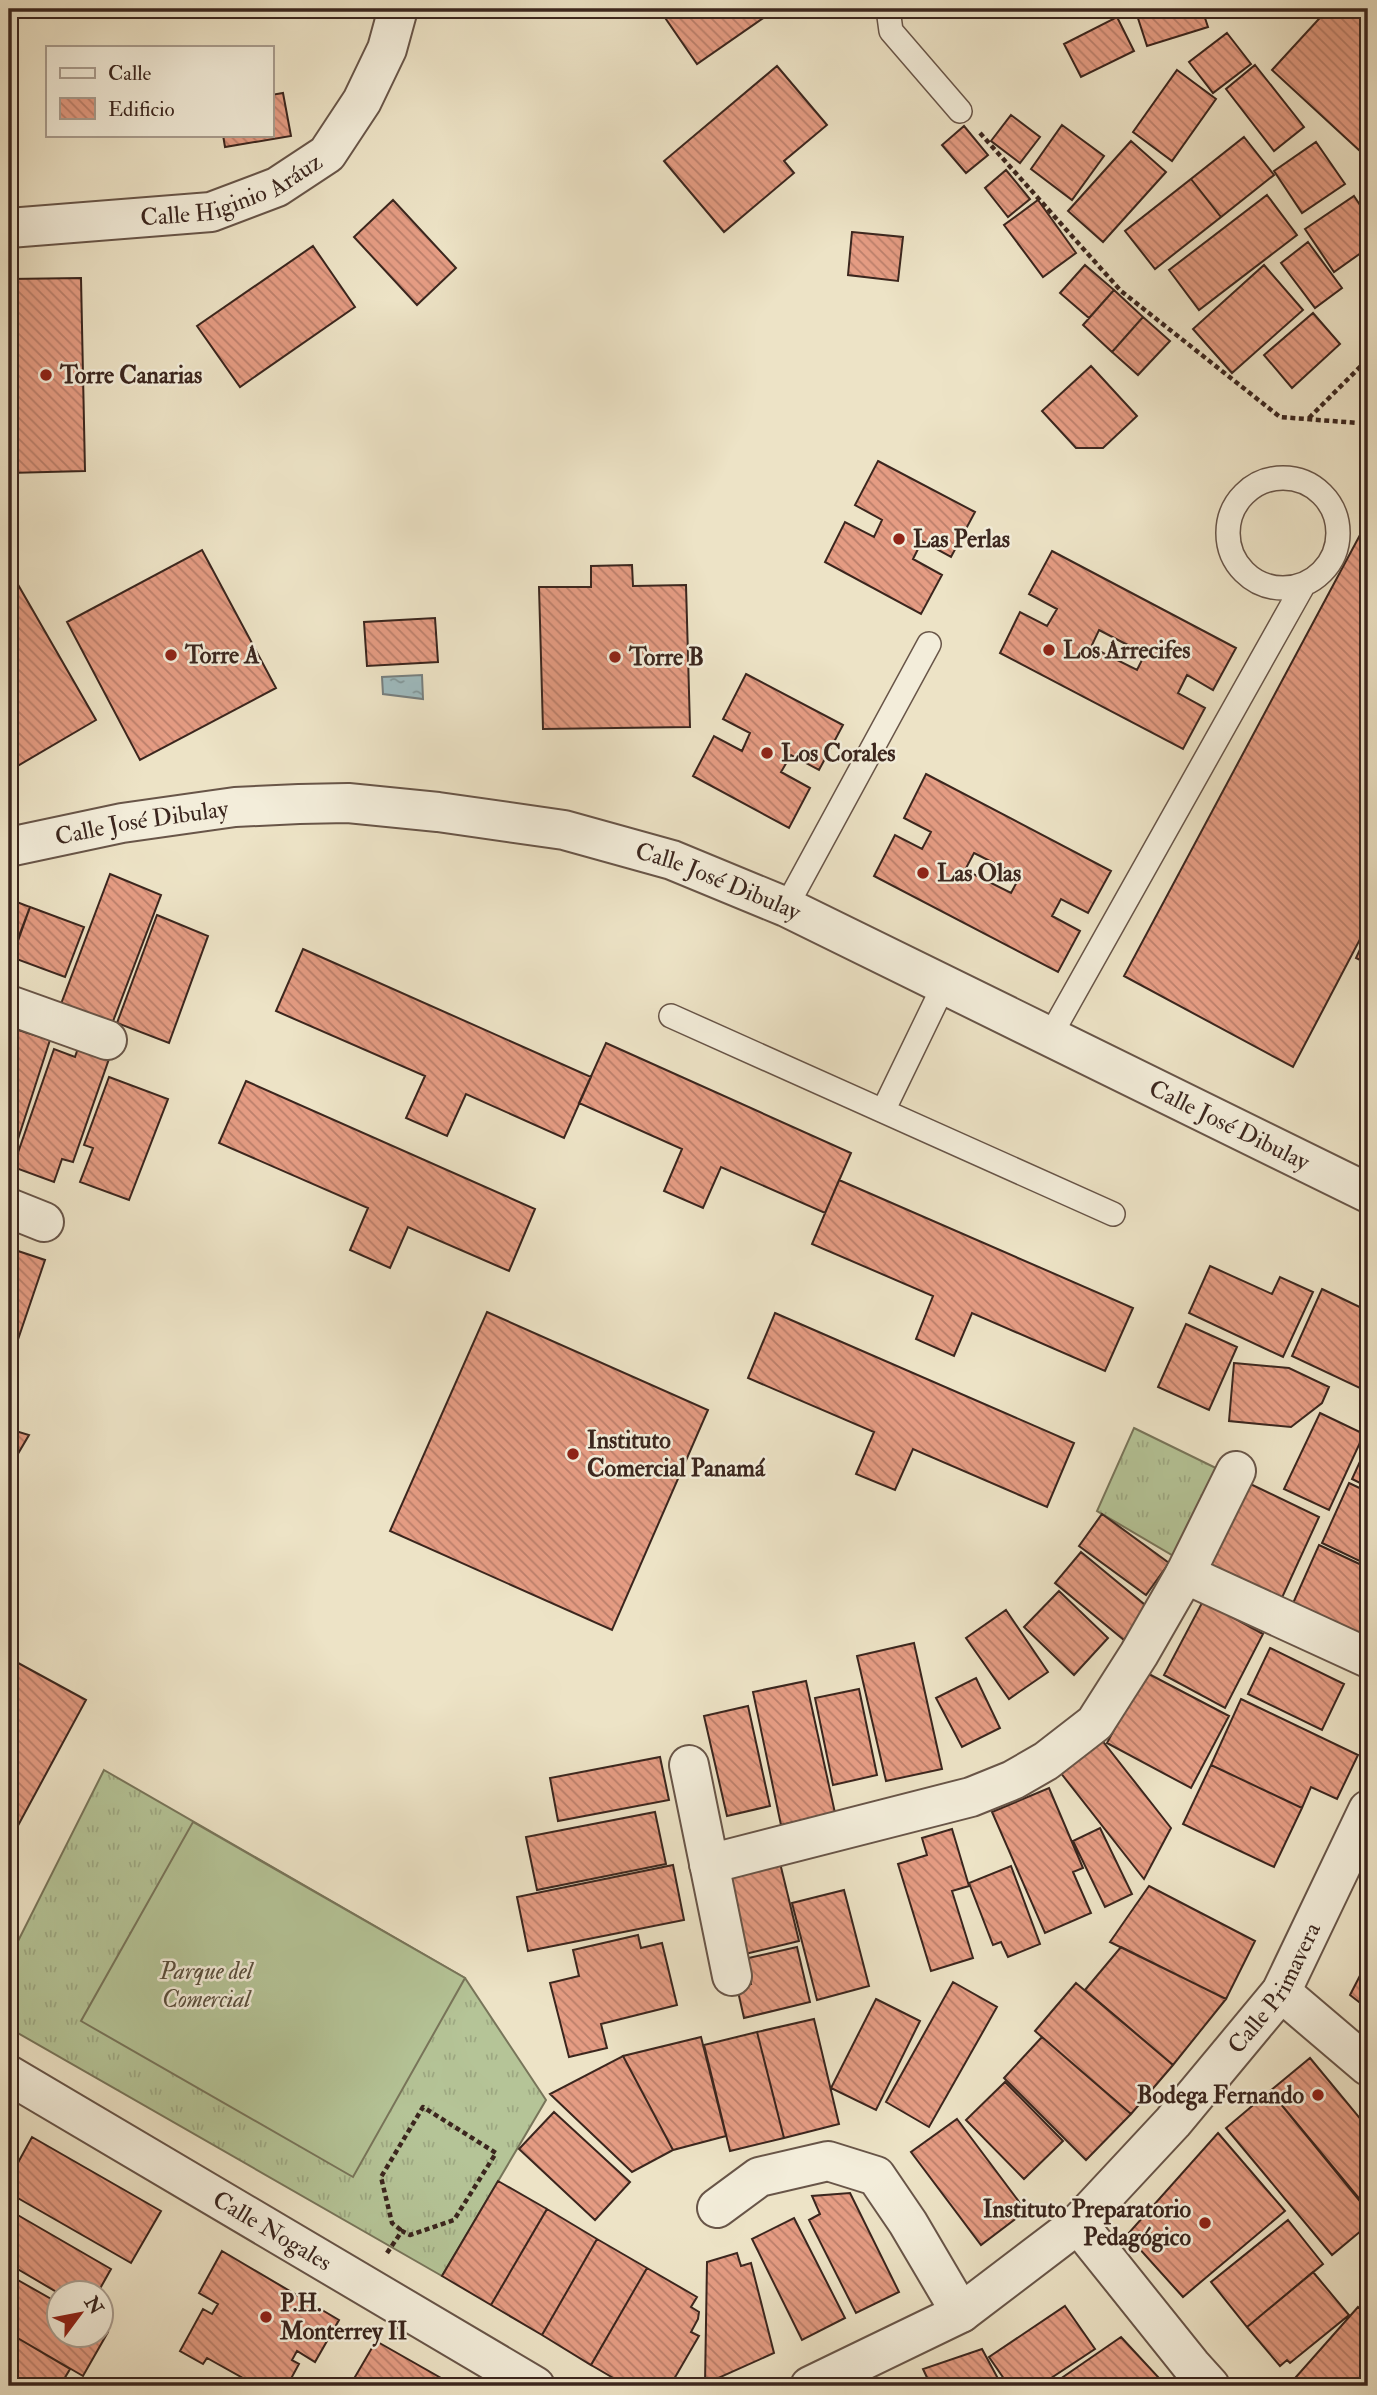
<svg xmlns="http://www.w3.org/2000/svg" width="1377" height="2395" viewBox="0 0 1377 2395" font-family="'IM FELL Double Pica',serif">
<defs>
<pattern id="grass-tufts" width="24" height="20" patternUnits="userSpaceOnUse" patternTransform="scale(1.75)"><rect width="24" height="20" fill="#b5c497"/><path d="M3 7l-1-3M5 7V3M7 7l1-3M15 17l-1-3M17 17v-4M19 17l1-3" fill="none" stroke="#9da882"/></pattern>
<pattern id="water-ripples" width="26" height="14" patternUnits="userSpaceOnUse" patternTransform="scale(1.75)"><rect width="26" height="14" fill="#9ebbbf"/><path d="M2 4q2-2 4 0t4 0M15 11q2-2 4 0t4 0" fill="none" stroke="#82989b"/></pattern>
<pattern id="building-back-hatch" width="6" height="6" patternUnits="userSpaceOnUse" patternTransform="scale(1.75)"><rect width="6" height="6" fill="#e59c83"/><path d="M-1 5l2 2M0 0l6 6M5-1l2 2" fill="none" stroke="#bb7f6b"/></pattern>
</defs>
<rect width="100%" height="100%" fill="#ede3c6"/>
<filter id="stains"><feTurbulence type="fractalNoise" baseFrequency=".00286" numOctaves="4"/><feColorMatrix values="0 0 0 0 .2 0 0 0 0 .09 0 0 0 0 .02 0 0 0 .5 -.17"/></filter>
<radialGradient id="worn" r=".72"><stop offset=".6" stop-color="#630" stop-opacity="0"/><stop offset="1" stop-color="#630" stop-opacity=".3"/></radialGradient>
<path fill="url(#grass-tufts)" stroke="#78755a" stroke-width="2" d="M1134 1428 1222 1471 1177 1558 1097 1511Z
M104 1770 465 1978 546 2100 442 2276 9 2028V1959Z"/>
<path fill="#b5c497" stroke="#78755a" stroke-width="2" d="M193 1822 465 1978 353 2177 81 2021Z"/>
<path fill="url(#water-ripples)" stroke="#767f7f" stroke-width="2" d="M422 675 423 699 383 694 382 677Z"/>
<path fill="url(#building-back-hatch)" stroke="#3b261e" stroke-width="2" fill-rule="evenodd" d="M659 9H770L772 12 697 64Z
M1135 9H1202L1208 27 1147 46Z
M1328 9H1368V142L1360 151 1272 70Z
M1117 17 1134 51 1081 77 1064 44Z
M1227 33 1251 64 1213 93 1189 62Z
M1255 65 1304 127 1274 151 1226 89Z
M777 66 827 125 784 161 794 173 724 232 664 161Z
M1177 70 1216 99 1172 161 1133 132Z
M283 93 291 136 225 147 223 135H271V95Z
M1011 115 1040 137 1020 163 991 141Z
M1062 125 1104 156 1072 200 1031 169Z
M964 126 988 155 966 173 942 145Z
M1244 137 1274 175 1221 217 1191 179Z
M1131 141 1166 172 1103 242 1068 211Z
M1316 142 1345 184 1302 213 1274 171Z
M1006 170 1030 199 1008 217 985 188Z
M1191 179 1221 217 1155 269 1125 231Z
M1267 195 1297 235 1199 310 1169 270Z
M1354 196 1368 217V248L1334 272 1305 229Z
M393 200 456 268 417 305 354 237Z
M1038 200 1076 253 1043 277 1004 225Z
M852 232 903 237 898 281 848 275Z
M1308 242 1342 288 1315 308 1281 263Z
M313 246 355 307 240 387 197 326Z
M1085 265 1114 290 1089 318 1060 293Z
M1264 265 1303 310 1232 373 1193 329Z
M81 278 85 471 9 473V279Z
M1114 290 1143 317 1112 352 1083 325Z
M1313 313 1340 344 1292 388 1264 355Z
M1143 317 1170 341 1138 375 1112 352Z
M1091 366 1137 416 1103 448H1076L1042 411Z
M878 461 975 512 951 557 922 541 913 559 942 575 921 614 825 562 845 522 874 537 882 520 855 505Z
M1368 520V924L1293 1067 1124 976Z
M202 550 276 688 140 760 67 622Z
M1052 551 1236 648 1213 690 1187 675 1178 693 1205 708 1183 749 1000 653 1020 612 1047 626 1057 609 1029 594ZM1099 630 1145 654 1137 670 1091 647Z
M632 565 633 586 686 585 690 727 543 729 539 587H591V566Z
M9 569 96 720 9 771Z
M435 618 438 662 367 666 364 622Z
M746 674 843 725 819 770 791 755 781 772 810 788 789 828 693 776 714 736 742 751 750 733 723 719Z
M926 774 1111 871 1088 913 1061 899 1052 916 1080 931 1058 972 874 876 895 835 922 849 931 832 904 818ZM974 853 1020 876 1011 893 965 870Z
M110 874 161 895 112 1024 61 1004Z
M9 899 30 907 14 952 9 950Z
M30 907 84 927 65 977 11 957Z
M157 915 208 936 169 1043 117 1023Z
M1368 932V964L1356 958Z
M303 949 591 1077 564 1138 466 1094 447 1136 406 1118 425 1076 276 1011Z
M9 1027 50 1040 9 1167Z
M606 1043 851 1153 825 1213 721 1167 703 1208 664 1191 682 1149 579 1103Z
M79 1045 110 1056 73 1162 62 1159 54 1182 13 1167 54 1049 75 1057Z
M109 1077 168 1099 129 1200 80 1182 93 1148 84 1145Z
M246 1081 535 1209 509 1271 408 1227 390 1268 350 1250 368 1208 219 1143Z
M839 1180 1133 1308 1105 1371 972 1313 954 1356 916 1339 933 1296 812 1244Z
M9 1248 45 1260 9 1366Z
M1210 1266 1272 1294 1280 1277 1313 1292 1283 1357 1189 1313Z
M1322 1289 1368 1311V1380L1364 1390 1292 1356Z
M487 1312 708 1410 612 1630 390 1531Z
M775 1313 1074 1443 1047 1507 913 1449 895 1490 856 1474 874 1432 748 1378Z
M1186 1324 1237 1347 1209 1410 1158 1387Z
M1234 1363 1289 1368 1329 1387 1322 1403 1291 1427 1229 1421Z
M1320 1413 1364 1434 1329 1510 1284 1489Z
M9 1429 29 1435 9 1469Z
M1368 1444V1487L1352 1479Z
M1242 1480 1319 1517 1280 1602 1203 1566Z
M1349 1483 1368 1492V1565L1322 1543Z
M1102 1514 1169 1563 1146 1595 1079 1546Z
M1319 1545 1368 1568V1636L1365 1644 1290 1610Z
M1081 1552 1150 1609 1124 1640 1055 1583Z
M1059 1591 1108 1638 1074 1675 1024 1627Z
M1203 1601 1263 1634 1225 1708 1164 1675Z
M1006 1610 1048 1672 1009 1699 966 1638Z
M914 1643 942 1769 886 1781 857 1656Z
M1270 1648 1344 1684 1322 1730 1248 1694Z
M9 1658 86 1700 14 1833 9 1831Z
M1145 1672 1229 1716 1191 1788 1107 1743Z
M976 1678 1000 1728 962 1747 936 1698Z
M806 1681 835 1813 781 1825 753 1692Z
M859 1689 877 1775 833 1785 815 1698Z
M1241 1699 1358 1755 1337 1799 1311 1787 1302 1808 1211 1765Z
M748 1706 770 1806 727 1816 704 1716Z
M1101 1739 1171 1828 1144 1879 1060 1772Z
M660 1757 669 1800 558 1821 550 1778Z
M1211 1765 1302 1808 1274 1867 1183 1824Z
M1049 1788 1083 1868 1073 1872 1091 1913 1045 1933 992 1812Z
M655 1812 666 1864 537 1890 526 1837Z
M1100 1828 1132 1894 1105 1907 1073 1841Z
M952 1829 969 1886 952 1891 973 1958 931 1971 898 1864 927 1855 922 1838Z
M780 1863 799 1941 745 1954 727 1876Z
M673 1865 684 1920 528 1951 517 1897Z
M1011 1866 1040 1944 1008 1957 1001 1942 993 1945 969 1883Z
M1149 1886 1255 1941 1226 1999 1110 1942Z
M844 1890 869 1986 817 2000 792 1903Z
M638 1935 641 1948 662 1943 677 2005 601 2024 607 2048 569 2057 550 1983 579 1976 573 1950Z
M797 1947 810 2002 744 2018 737 1987 751 1984 744 1959Z
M1121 1947 1226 1999 1173 2065 1085 1990Z
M1368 1960V2009L1350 1995Z
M953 1982 997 2007 929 2127 886 2102Z
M1076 1983 1173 2065 1131 2114 1035 2031Z
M876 1999 920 2021 876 2110 831 2088Z
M814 2019 839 2124 784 2138 757 2032Z
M757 2032 784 2138 730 2151 704 2045Z
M701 2037 726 2136 673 2150 623 2056Z
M1042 2037 1131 2114 1086 2160 1004 2078Z
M623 2056 673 2150 632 2172 550 2094Z
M1310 2058 1368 2128V2197L1362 2202 1270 2091Z
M1005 2082 1063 2141 1024 2179 966 2120Z
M1270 2091 1368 2211V2225L1332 2255 1226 2128Z
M554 2112 630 2182 595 2220 519 2149Z
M957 2119 1026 2211 981 2245 911 2152Z
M1218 2133 1285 2211 1183 2297 1127 2235Z
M32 2137 161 2211 131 2263 9 2193V2179Z
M498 2181 547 2209 491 2305 442 2276Z
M850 2193 899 2292 856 2313 809 2220 820 2214 812 2196Z
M547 2209 597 2239 542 2335 491 2305Z
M9 2210 111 2269 97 2294H60L9 2264Z
M794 2218 845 2318 802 2340 752 2239Z
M1288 2220 1323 2264 1247 2327 1211 2282Z
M597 2239 647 2268 591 2365 542 2335Z
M222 2251 339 2320 315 2362 297 2351 292 2360 299 2364 287 2386H257L207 2358 203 2364 180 2351 203 2309 212 2314 218 2304 199 2293Z
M737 2253 741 2266 751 2263 774 2353 705 2384 707 2262Z
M647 2268 697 2297 691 2307 699 2312 698 2319 691 2332 699 2336 670 2386H627L591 2365Z
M1313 2272 1349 2315 1290 2363 1287 2360 1280 2366 1247 2327Z
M9 2275 60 2304V2336H102V2328L108 2332 83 2376 9 2333Z
M1065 2306 1095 2349 1039 2386H1009L989 2357Z
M1358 2307 1368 2316V2386H1288Z
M9 2333 70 2369 60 2386H9Z
M1121 2337 1159 2378 1147 2386H1050Z
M376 2341 455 2386H360L352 2382Z
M982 2349 1002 2386H931L923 2369Z"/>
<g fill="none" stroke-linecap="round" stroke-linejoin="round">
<defs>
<path id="lane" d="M888 9 891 31 960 111
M1228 533a55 55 0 1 1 110 0a55 55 0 1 1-110 0Z
M786 907 929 644
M671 1016 1113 1214
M1049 1038 1304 584
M883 1111 944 985"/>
<g id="street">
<path id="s1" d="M9 228 211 212 277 187 327 154 362 101 387 49 398 9"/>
<path id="s2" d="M9 847 122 823 235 807 299 804 348 803 438 812 564 830 672 860 786 907 1368 1193"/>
<path d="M9 1005 107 1040"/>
<path d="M9 1208 44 1222"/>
<path d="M1236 1471 1185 1574 1368 1658"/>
<path d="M689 1765 732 1976"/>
<path d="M709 1864 971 1797 1013 1780 1046 1761 1095 1723 1139 1654 1185 1574"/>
<path d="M1281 1992 1368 2066"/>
<path id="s3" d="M9 2075 535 2386"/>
<path d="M717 2208 759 2177 828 2161 876 2176 908 2223 961 2313"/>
<path d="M1078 2224 1191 2365 1210 2386"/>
<path id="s4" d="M810 2386 961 2313 1078 2224 1173 2122 1281 1992 1368 1810"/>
</g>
</defs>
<use href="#lane" stroke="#685548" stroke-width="26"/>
<use href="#street" stroke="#685548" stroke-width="42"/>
<path stroke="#3b261e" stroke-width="4.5" stroke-dasharray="5 3.5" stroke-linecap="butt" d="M980 133 1121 291 1280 417 1358 423
M1309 418 1365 362
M387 2253 402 2231 410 2235 454 2220 496 2153 423 2107 381 2177 392 2223 402 2231"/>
<use href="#lane" stroke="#f3edda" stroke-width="23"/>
<use href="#street" stroke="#f3edda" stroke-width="38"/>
</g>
<g fill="#8f2418" stroke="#f3edda" stroke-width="2.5">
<circle cx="46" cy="375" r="7"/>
<circle cx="899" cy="539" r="7"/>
<circle cx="1049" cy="650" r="7"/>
<circle cx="171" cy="655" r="7"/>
<circle cx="615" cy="657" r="7"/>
<circle cx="767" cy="753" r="7"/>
<circle cx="923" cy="873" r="7"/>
<circle cx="573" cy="1454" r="7"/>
<circle cx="1318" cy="2095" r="7"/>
<circle cx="1205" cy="2223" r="7"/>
<circle cx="266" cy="2317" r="7"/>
</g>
<g text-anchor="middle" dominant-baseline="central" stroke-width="5" stroke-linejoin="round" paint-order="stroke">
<g font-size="24" fill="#3b261e" stroke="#f3edda">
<text stroke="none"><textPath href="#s1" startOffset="228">Calle Higinio Aráuz</textPath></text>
<text stroke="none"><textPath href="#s2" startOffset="135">Calle José Dibulay</textPath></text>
<text stroke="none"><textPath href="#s2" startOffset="723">Calle José Dibulay</textPath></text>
<text stroke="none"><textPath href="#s2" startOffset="1290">Calle José Dibulay</textPath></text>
<text stroke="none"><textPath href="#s4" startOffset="623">Calle Primavera</textPath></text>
<text stroke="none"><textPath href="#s3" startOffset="306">Calle Nogales</textPath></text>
</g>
<g font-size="24" font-weight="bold" fill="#3b261e" stroke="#f3edda" text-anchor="start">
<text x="60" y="375">Torre Canarias</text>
<text x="913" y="539">Las Perlas</text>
<text x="1063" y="650">Los Arrecifes</text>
<text x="185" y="655">Torre A</text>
<text x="629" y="657">Torre B</text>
<text x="781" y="753">Los Corales</text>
<text x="937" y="873">Las Olas</text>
<text x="587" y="1440">Instituto<tspan x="587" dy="28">Comercial Panamá</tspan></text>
<text x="1304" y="2095" text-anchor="end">Bodega Fernando</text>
<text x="1191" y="2209" text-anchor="end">Instituto Preparatorio<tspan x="1191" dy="28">Pedagógico</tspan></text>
<text x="280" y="2303">P.H.<tspan x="280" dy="28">Monterrey II</tspan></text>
</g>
<g font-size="24" font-style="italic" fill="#5a4e3c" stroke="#f3edda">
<text x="206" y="1971">Parque del<tspan x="206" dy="28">Comercial</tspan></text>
</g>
</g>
<rect width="1377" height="2395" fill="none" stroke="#ede3c6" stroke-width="35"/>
<rect x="10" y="10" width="1356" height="2374" fill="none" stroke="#3b261e" stroke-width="3.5"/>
<rect x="18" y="18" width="1342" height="2360" fill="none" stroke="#3b261e" stroke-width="2"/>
<rect x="46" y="46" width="228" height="91" fill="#f3edda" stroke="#a99d8f" stroke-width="2"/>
<rect x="60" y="68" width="35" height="10" fill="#f3edda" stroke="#a99d8f" stroke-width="2"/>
<text x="108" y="80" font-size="21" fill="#3b261e">Calle</text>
<rect x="60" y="98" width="35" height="21" fill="url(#building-back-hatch)" stroke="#a99d8f" stroke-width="2"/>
<text x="108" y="116" font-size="21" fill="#3b261e">Edificio</text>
<g transform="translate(80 2314) rotate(58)"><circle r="33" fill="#f3edda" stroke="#a99d8f" stroke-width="2"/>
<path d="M0-5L12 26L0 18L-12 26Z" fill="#8f2418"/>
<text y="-10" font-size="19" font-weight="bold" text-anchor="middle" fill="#3b261e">N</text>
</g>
<rect width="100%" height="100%" filter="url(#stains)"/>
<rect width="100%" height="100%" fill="url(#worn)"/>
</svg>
